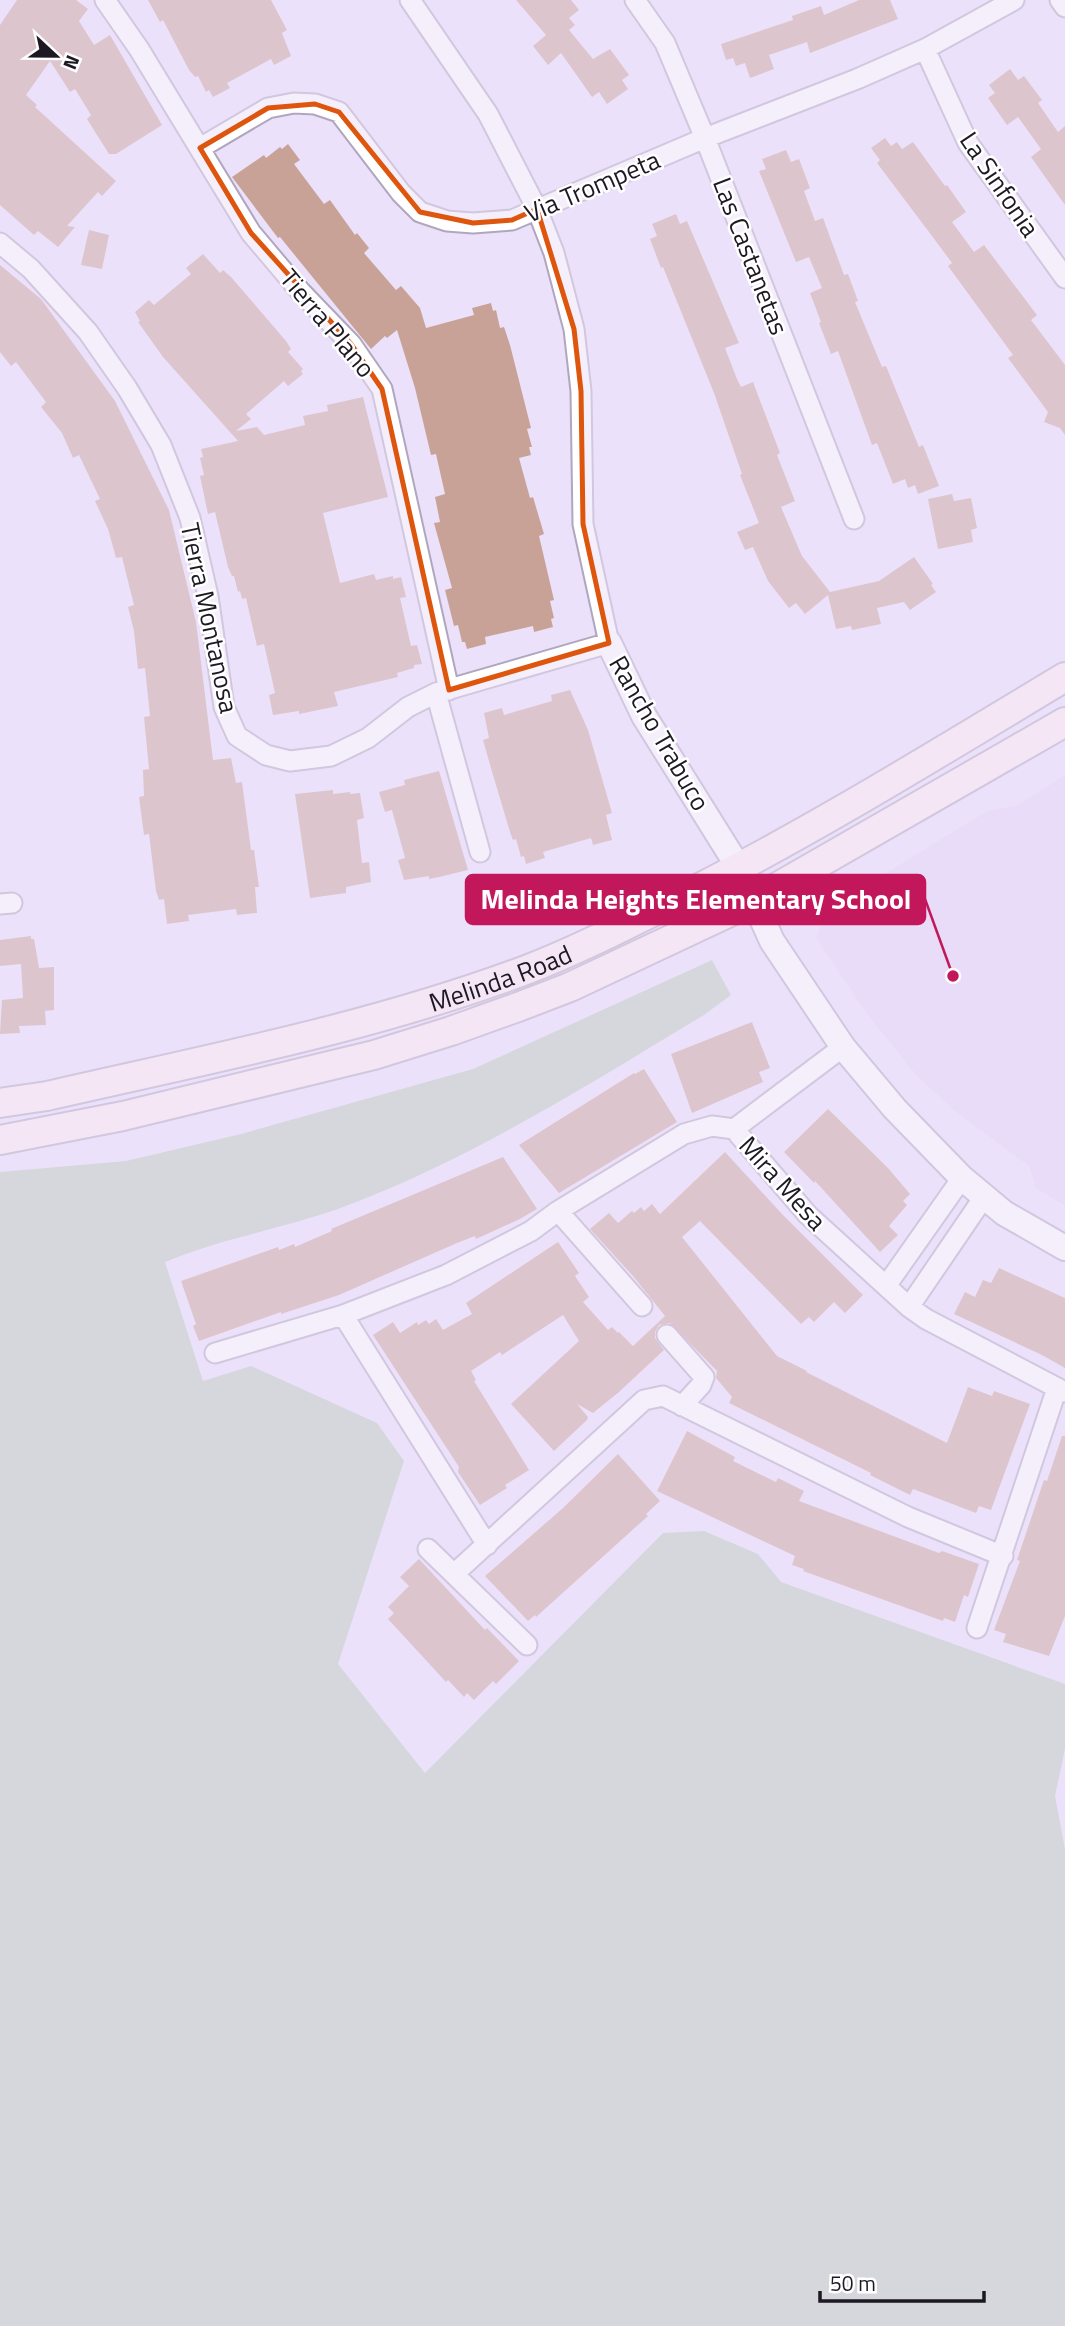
<svg xmlns="http://www.w3.org/2000/svg" width="1065" height="2326" viewBox="0 0 1065 2326" font-family="'Titillium Web',sans-serif">
<rect width="100%" height="100%" fill="#ece1fa"/>
<path fill="#e3d5f5" d="M1065 775V1206L1036 1188 1029 1166 955 1111 917 1076 867 1014 816 938 826 910 987 811 1018 805Z"/>
<path fill="#b9cbba" d="M712 960 731 995 704 1015C586 1086 468 1161 338 1209 281 1229 220 1239 165 1262L203 1381 251 1366 377 1423 404 1461 338 1664 425 1773 663 1533 704 1531 758 1554 781 1582 1065 1684V1749L1055 1796 1065 1849V2326H0V1172L126 1161 241 1134 473 1069Z"/>
<path fill="#c9a297" d="M17 0H76L88 9 79 21 94 45 110 35 162 125 116 154H109L87 119 91 115 75 89 70 92 50 61 26 95 37 105 35 107 116 181 102 196 98 192 67 226 75 227 58 247 38 231 34 235 0 205V25Z
M148 0H271L287 30 282 33 291 56 274 65 271 59 227 83 230 88 213 97 209 90 206 92 198 76 195 77 189 70 163 20 160 22Z
M516 0H571L579 10 569 18 575 25 569 30 593 59 610 49 629 75 622 80 628 89 607 104 599 92 592 97 561 53 548 65 533 46 546 35Z
M859 0H890L898 19 810 53 807 42 769 55 774 69 750 78 745 63 736 66 733 58 726 60 721 44 793 20 792 16 821 6 824 15Z
M1010 69 1018 80 1024 76 1042 100 1038 103 1058 132 1065 126V205L1031 157 1041 149 1018 117 1007 125 988 98 995 93 989 85Z
M885 138 891 146 897 142 902 149 913 142 945 186 947 185 966 212 952 222 974 252 984 245 1037 315 1031 320 1065 365V435L1060 428 1044 422 1048 412 1008 358 1013 355 948 266 952 263 932 236 877 163 880 160 871 148Z
M288 144 300 160 294 164 324 204 330 200 355 235 357 233 369 248 364 253 396 290 401 286 420 308 426 328 474 315 472 308 491 303 493 311 496 310 500 328 504 327 510 345 531 428 527 429 532 447H529L531 455 519 458 530 498 533 497 544 534 539 536 554 600 550 601 554 618 551 619 553 627 534 632 533 626 485 637 486 644 467 649 465 642H462L458 625 454 626 445 590 452 588 434 523 440 522 435 497 445 494 436 454 431 455 415 388 397 330 387 338 385 336 371 349 280 237 278 238 232 177 264 155 266 158 280 147 282 149Z
M786 150 791 162 799 159 810 188 804 191 815 221 823 218 844 275 848 274 858 301 855 302 882 367 886 366 919 447 923 445 939 486 918 494 915 485 908 488 905 479 893 484 877 443 872 445 838 351 831 354 819 323 821 322 810 293 822 288 809 257 796 262 759 171 766 169 762 159Z
M676 214 680 224 687 221 739 343 725 348 737 379 741 387 753 382 780 453 777 455 795 501 781 507 802 556 830 592 879 581 914 557 933 584 931 585 936 592 910 610 904 602 877 608 881 624 852 630 851 626 836 629 828 595 805 614 796 603 789 608 768 581 753 547 745 550 737 532 759 523 740 475 742 474 714 393 663 267 661 268 650 239 657 236 652 224Z
M89 230 109 235 102 269 81 265Z
M203 254 220 273 223 270 231 277 286 341 291 349 288 352 303 369 301 371 303 374 288 386 284 381 246 414 251 419 236 431 257 427 264 435 305 425 303 416 328 411 327 405 363 397 388 497 323 513 340 583 374 574 376 580 393 576V579L401 577 406 597 400 598 411 646 417 645 422 664 414 665V668L397 673 398 677 334 692 338 706 299 714V711L273 715 269 695 275 693 264 644 257 646 246 598 242 599 240 591 238 592 234 576H232L228 567 215 512 208 514 200 476 204 475 200 458 203 457 201 449 238 441 163 357 138 322 140 321 135 312 149 300 154 305 191 274 186 268Z
M0 265 41 299 115 401 169 510 196 622 213 760 231 758 236 783 242 782 251 850H254L259 887H255L257 913 237 915 236 909 188 915 189 921 167 924 164 899 159 900 156 891 149 834 144 835 140 805 139 797 144 796 143 770 149 769 144 717 150 716 145 668 138 669 134 631 128 607 134 605 122 557 116 558 108 529 95 501 100 499 79 455 73 458 62 433 41 407 46 402 16 362 11 366 0 352Z
M952 494 954 501 971 498 977 528 971 530 973 542 938 549 928 499Z
M570 690 588 730 612 813 606 815 612 840 593 845 591 838 543 852 545 858 526 864 524 856 521 857 516 839 513 840 510 832 493 775 483 740 489 738 484 713 502 708 504 715 552 701 551 695Z
M439 771 468 870 439 877 429 879V876L404 880 398 860 405 858 392 810 385 812 379 792 405 785 404 780Z
M333 790V794L350 792V794L360 793 364 818 357 820 362 863 369 862 371 882 346 887V893L310 898 295 794Z
M31 936V939H34L39 968 54 967V1010L45 1011 46 1025 19 1026 20 1033 0 1034 2 1000 23 998 21 964 0 966V940Z
M752 1022 770 1068 759 1072 763 1082 692 1113 671 1054Z
M644 1069 677 1122 559 1193 519 1145 634 1073 635 1074Z
M828 1109 888 1168 910 1194 903 1201 907 1205 889 1226 898 1235 880 1252 815 1181 814 1183 784 1152Z
M725 1152 782 1214 863 1295 845 1313 834 1302 814 1322 809 1317 801 1324 700 1221 682 1237 777 1356 807 1371 806 1372 947 1443 968 1387 992 1396 994 1391 1030 1404 991 1510 979 1506 976 1513 913 1489 910 1495 870 1475 871 1473 729 1403 732 1397 716 1378 717 1371 670 1323 659 1325 655 1332V1338L664 1350 619 1392 593 1413 577 1404 588 1417 587 1420 554 1451 511 1404 579 1341 563 1315 502 1355 500 1352 471 1371 476 1380 474 1381 529 1470 505 1485 507 1488 480 1505 458 1472 459 1467 373 1335 393 1322 400 1333 417 1322 418 1325 426 1320 429 1324 436 1319 443 1330 472 1314 466 1303 558 1242 579 1273 575 1276 589 1297 583 1302 608 1330 612 1327 618 1333 619 1332 633 1346 665 1316 633 1276 590 1229 609 1213 618 1223 632 1211 634 1213 641 1207 644 1211 652 1204 660 1214Z
M503 1157 537 1209 520 1219 476 1239 475 1236 457 1243 339 1295 281 1314V1312L199 1341 193 1326 196 1324 181 1281 278 1247 279 1250 294 1244 295 1247 332 1231 331 1229Z
M999 1268 1065 1298V1368L1042 1355 954 1314 965 1292 975 1297 983 1280 991 1283Z
M687 1431 735 1457 733 1461 776 1482 778 1478 804 1491 799 1501 939 1553 942 1551 979 1564 968 1597 964 1595 955 1622 944 1618 943 1621 803 1571 804 1569 792 1565 795 1556 657 1491Z
M1062 1436H1065V1616L1049 1656 1003 1642 1006 1634 994 1630 1020 1561 1017 1560 1044 1480 1047 1481Z
M618 1454 660 1501 646 1514 648 1516 536 1617 535 1615 528 1621 485 1576 563 1508Z
M419 1559 485 1630 487 1628 519 1661 496 1684 493 1681 474 1700 467 1693 464 1697 448 1680 446 1682 388 1619 394 1613 388 1607 409 1586 400 1577Z"/>
<g fill="none" stroke-linecap="round" stroke-linejoin="round">
<defs>
<path id="minor" d="M105 0 139 49 251 233 300 291 351 344 382 389 449 690
M635 0 665 43 705 138 854 519
M1060 0 1065 7
M925 49 968 143 1065 278
M200 148 268 108 294 103 315 104 339 112 401 193 420 212 447 221 473 223 512 220 705 138 857 79 925 49 1014 0
M0 243 31 269 88 332 127 388 161 445 190 518 208 596 224 707 237 736 266 755 290 761 331 756 368 738 408 707 436 693 609 643 583 524 581 391 574 329 554 253 537 209 488 114 410 0
M436 693 480 852
M0 904 12 903
M734 1129 843 1047
M558 1211 642 1306
M886 1286 962 1178
M909 1307 984 1197
M343 1315 487 1545
M667 1335 704 1377 701 1385 682 1406
M215 1353 343 1315 446 1275 531 1231 558 1211 684 1134 712 1126 734 1129 808 1215 909 1307 926 1319 1065 1392
M428 1549 527 1645
M454 1574 644 1400 663 1396 908 1517 1003 1556
M977 1628 1057 1388"/>
<path id="tertiary" d="M609 643 644 716 739 868 772 941 843 1047 895 1109 962 1178 1004 1213 1065 1248"/>
<g id="secondary">
<path id="s1" d="M0 1103 47 1096C208 1059 371 1028 526 970 578 950 628 924 678 899 811 832 937 754 1065 677"/>
<path d="M0 1140 123 1116 374 1055 451 1031 518 1007 570 987 753 901 1065 722"/>
</g>
</defs>
<use href="#minor" stroke="#b0a6be" stroke-width="23"/>
<use href="#tertiary" stroke="#b0a6be" stroke-width="28"/>
<use href="#secondary" stroke="#b0a6be" stroke-width="32"/>
<use href="#minor" stroke="#fff" stroke-width="19"/>
<use href="#tertiary" stroke="#fff" stroke-width="24"/>
<use href="#secondary" stroke="#fdecee" stroke-width="28"/>
</g>
<path d="M0 0H1065V2326H0ZM315 104 339 112 420 212 473 223 512 220 537 209 574 329 581 391 583 524 609 643 449 690 382 389 351 344 251 233 200 148 268 108Z" fill="#ece1fa" fill-opacity=".55" fill-rule="evenodd"/>
<path fill="none" stroke="#de560d" stroke-width="5" stroke-linejoin="round" d="M315 104 339 112 420 212 473 223 512 220 537 209 574 329 581 391 583 524 609 643 449 690 382 389 351 344 251 233 200 148 268 108Z"/>
<g text-anchor="middle" dominant-baseline="central" stroke-width="5" stroke-linejoin="round" paint-order="stroke">
<g font-size="26" fill="#1d1922" stroke="#fff">
<text transform="translate(1000 184) rotate(56)">La Sinfonia</text>
<text transform="translate(592 186) rotate(-23)">Via Trompeta</text>
<text transform="translate(751 256) rotate(69)">Las Castanetas</text>
<text transform="translate(328 323) rotate(50)">Tierra Plano</text>
<text transform="translate(210 618) rotate(78)">Tierra Montanosa</text>
<text transform="translate(660 733) rotate(60)">Rancho Trabuco</text>
<text stroke="none"><textPath href="#s1" startOffset="516">Melinda Road</textPath></text>
<text transform="translate(783 1183) rotate(48)">Mira Mesa</text>
</g>
</g>
<path fill="none" stroke="#c2185b" stroke-width="2.5" d="M953 976L925 899"/>
<circle fill="#c2185b" stroke="#fff" stroke-width="2.5" cx="953" cy="976" r="7"/>
<rect fill="#c2185b" stroke="#c2185b" stroke-width="2.5" x="466" y="875" width="459" height="49" rx="7"/>
<g font-size="28" text-anchor="middle" font-weight="bold" fill="#fff">
<text x="696" y="909">Melinda Heights Elementary School</text>
</g>
<g transform="translate(56 56) rotate(112)" stroke="#ffffff" stroke-width="5" paint-order="stroke">
<path d="M0-5L12 26L0 18L-12 26Z" fill="#1d1922"/>
<text y="-10" font-size="19" font-weight="bold" text-anchor="middle" fill="#1d1922">N</text>
</g>
<path d="M820 2291v10h164v-10" fill="none" stroke="#1d1922" stroke-width="3.5"/>
<text x="830" y="2291" font-size="21" fill="#1d1922" stroke="#ffffff" stroke-width="5" paint-order="stroke">50 m</text>
</svg>
